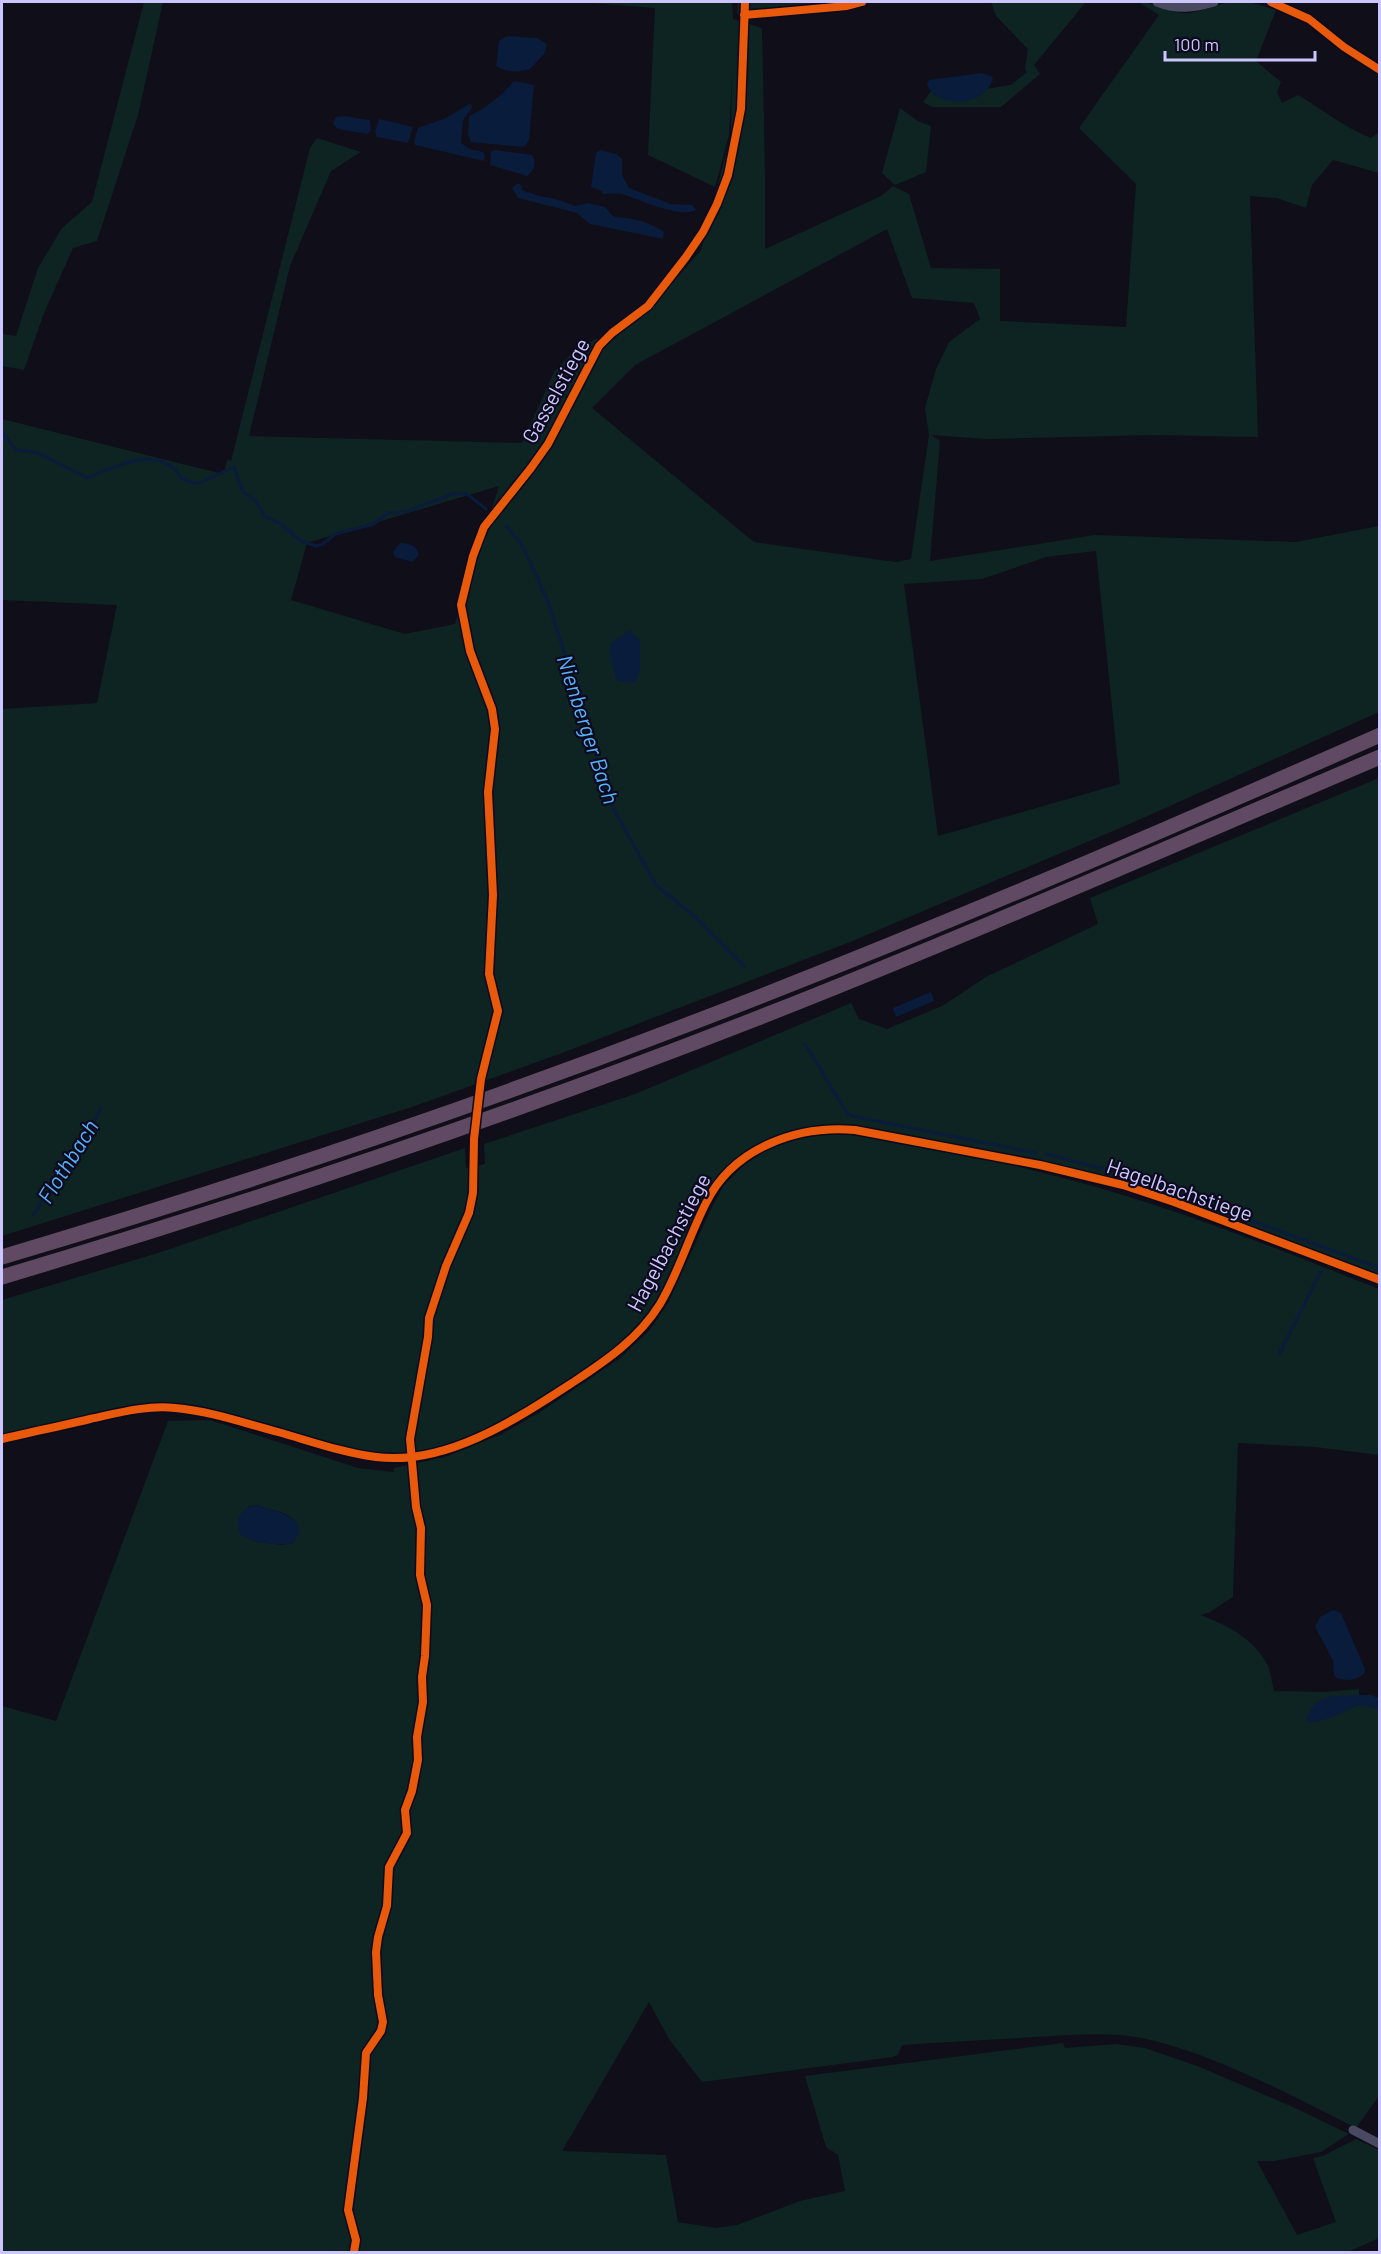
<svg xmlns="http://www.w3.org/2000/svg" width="1381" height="2254" viewBox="0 0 1381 2254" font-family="Barlow,sans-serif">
<rect width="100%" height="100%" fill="#100e19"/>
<path fill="#0d2423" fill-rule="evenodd" d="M144 2H163L138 115 97 241 73 248 44 313 24 370 2 366V334L16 336 38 268 62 228 92 202Z
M580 2H732L733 19 762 28 765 172V249L881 196 893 186 909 194 931 268 1000 269V321L1126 327 1136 184 1079 128 1159 15 1138 2C1155 2 1170 14 1188 13 1203 12 1216 4 1230 2 1246 0 1261 5 1276 10L1256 61 1281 82 1277 92 1282 103 1298 95C1322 109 1345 128 1371 138L1380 131 1379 173 1333 160 1312 185 1306 208 1277 198 1250 196 1258 437 1153 435 986 439 931 435 940 441 930 561 1095 535 1296 542 1379 526V712L1132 823 850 942 562 1053 412 1107 2 1236V709L97 703 117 605 2 600V419L223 474 228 459 231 461 310 148 317 138 361 152 331 171 290 266 249 436 522 443 554 372 569 356 597 338 602 346 645 314 701 250 731 134 732 75 729 135 715 187 648 155 655 8ZM887 229 912 298 974 303 980 319 949 342 936 369 925 408 929 435 911 559 896 562 754 542 592 408 635 365ZM499 486 455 624 405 634 291 600 307 543ZM1096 551 1120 784 938 836 904 584 982 579 1046 557Z
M738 2H833L737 14Z
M991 2H1086L1034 65 1040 74 1001 107H932L923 102 931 91 940 97 981 95 986 89 1011 85 1027 72 1025 69 1028 49 996 16Z
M900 108 918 121 931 126 926 172 895 185 882 173Z
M1379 778V1275L1145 1189 855 1130 776 1141 718 1182 649 1319 575 1381 468 1442 390 1458 212 1415 157 1407 2 1439V1300L161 1252 465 1148 466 1168 485 1164 484 1144 635 1094 851 1003 859 1019 887 1029 894 1026 942 1006 986 977 1098 924 1090 898Z
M840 1131C930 1146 1019 1165 1106 1190 1199 1217 1290 1254 1379 1289V1455L1315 1447 1238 1443 1233 1597 1210 1612 1201 1615C1228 1626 1256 1639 1269 1668 1271 1675 1272 1684 1274 1691L1323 1692 1359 1689V1697L1379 1703V2096L1356 2128C1293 2096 1216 2055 1147 2039 1111 2031 1071 2035 1034 2037 990 2040 946 2042 902 2045L898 2055 893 2057 702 2082 669 2039 649 2002 562 2151 666 2155 678 2222 716 2228 737 2225 800 2201 845 2191 838 2155 826 2147 805 2076 1063 2043 1065 2048 1116 2044 1145 2048 1200 2067 1293 2107 1349 2134 1321 2152 1274 2161H1257L1297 2235 1336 2222 1313 2158 1323 2156 1356 2139 1379 2150V2238L1348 2252H2V1706L56 1721 168 1421 210 1420 358 1468 394 1472V1468L445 1457 502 1434 540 1412 619 1359 649 1331 668 1303 711 1209 724 1185 749 1160 785 1140ZM256 1505C277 1513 307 1512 293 1543L282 1545 254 1541 244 1511 250 1506Z"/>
<path fill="#091c3b" d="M507 36 537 38 547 44 544 54 530 69C519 72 507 73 496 66L499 41Z
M982 73 993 77C988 106 939 110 927 85L929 80 936 79Z
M514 81 534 85 529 140 524 147 471 142 468 134 469 116 484 108 502 94Z
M471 103 472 108 463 120 461 143 470 149 483 152 485 155 484 161 415 145 414 142 418 128 446 118Z
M344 116 370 120 371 130 368 134 337 129 333 123 336 117Z
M379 119 413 127 408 143 377 137 375 132Z
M495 150 532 155C537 162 534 171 527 176L490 165 491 152Z
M601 150 616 154 622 159V175L629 188 671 204 693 205 696 210C681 219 638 199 622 194 616 193 609 194 602 194V191L591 187 596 153Z
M518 183 521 185 522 190 539 196 556 199 575 206 588 203 605 207 614 217C632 218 649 221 664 232L663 239 590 224 577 213 518 198 512 188Z
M400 543C409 543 417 545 419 555L412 562 395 557 393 552Z
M630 630 640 641V671L636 681 629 683 616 680 611 660 610 644Z
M931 992 934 1001 896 1017 893 1008Z
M256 1505C270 1510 315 1517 293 1543 282 1547 250 1542 241 1535 233 1523 241 1507 256 1505Z
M1333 1610 1341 1613 1365 1669 1364 1674C1356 1681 1343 1682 1334 1676L1333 1660 1315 1627 1320 1617Z
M1356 1695H1371L1379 1698V1709L1358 1705 1333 1717 1309 1723 1306 1719C1317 1693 1331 1697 1356 1695Z"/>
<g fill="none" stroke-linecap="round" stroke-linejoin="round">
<path stroke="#091c3b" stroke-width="3" d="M2 432 16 450 38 453 87 478C115 466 162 443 181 478L197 484 234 467 243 492 256 501 264 516 281 524 301 541 316 546 323 544 335 534 374 524 387 513 405 512 455 493 467 494 486 509
M506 526 521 543 547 599 591 734 602 784 608 799 656 885 694 916 745 967
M805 1044 847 1113 852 1116 1035 1153
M1046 1154 1127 1175 1380 1268
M33 1215 86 1136 101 1108
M1279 1354 1321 1271"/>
<path stroke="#494962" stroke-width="9" d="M1157 2C1177 10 1194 8 1214 2
M1271 2 1309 19 1344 47 1380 70
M744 15 847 6 862 2
M461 605 473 556 484 527 531 468 548 444 599 346 612 333 648 306 686 257 703 232 717 204 728 175 741 109 745 2
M2 1439C31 1432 61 1426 90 1419 118 1413 146 1405 175 1408 210 1411 244 1423 278 1432 310 1441 343 1453 376 1457 447 1466 518 1418 575 1381 607 1360 639 1338 660 1304 679 1272 689 1236 706 1203 733 1148 797 1125 855 1130L1040 1165 1123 1185 1174 1202 1380 1280
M1353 2130 1380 2144"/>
<path stroke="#604963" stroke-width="15" d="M2 1257C234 1188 463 1111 689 1024 922 935 1152 836 1380 735
M2 1277C257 1201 510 1115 758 1018 967 936 1173 845 1380 757"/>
<defs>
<path id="cycleway" d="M1271 2 1309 19 1344 47 1380 70
M744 15 847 6 862 2
M2 1439C31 1432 61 1426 90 1419 118 1413 146 1405 175 1408 210 1411 244 1423 278 1432 310 1441 343 1453 376 1457 447 1466 518 1418 575 1381 607 1360 639 1338 660 1304 679 1272 689 1236 706 1203 733 1148 797 1125 855 1130L1040 1165 1123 1185 1174 1202 1380 1280
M354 2252 356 2240 348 2210 363 2098 366 2053 381 2031 383 2022 378 1995 376 1952 378 1937 387 1906 389 1867 407 1833 405 1810 412 1791 418 1760 417 1737 423 1702 422 1677 425 1656 427 1605 420 1575 421 1528 416 1507 410 1439 428 1337 429 1318 446 1266 469 1213 473 1193 474 1139 481 1079 498 1011 489 974 493 895 488 792 495 729 492 709 470 651 461 605 473 556 484 527 531 468 548 444 599 346 612 333 648 306 686 257 703 232 717 204 728 175 741 109 745 2"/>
</defs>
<use href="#cycleway" stroke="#0d0a1d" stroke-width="11"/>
<use href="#cycleway" stroke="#e8590c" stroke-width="8"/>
</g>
<g text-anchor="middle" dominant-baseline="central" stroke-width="4.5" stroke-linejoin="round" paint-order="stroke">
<g font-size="21" fill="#cbc6ff" stroke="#0d0a1d">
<text transform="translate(555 390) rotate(-61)">Gasselstiege</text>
<text transform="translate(1180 1189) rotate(19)">Hagelbachstiege</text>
<text transform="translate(668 1242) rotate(-62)">Hagelbachstiege</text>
</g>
<g font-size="22" font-style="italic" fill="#54b2ff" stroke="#0d0a1d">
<text transform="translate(589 729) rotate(72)">Nienberger Bach</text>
<text transform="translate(67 1161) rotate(-58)">Flothbach</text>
</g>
</g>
<rect width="1381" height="2254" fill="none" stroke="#cbc6ff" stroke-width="6"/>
<path d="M1165 51v9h150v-9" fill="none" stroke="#cbc6ff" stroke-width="3"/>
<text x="1174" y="51" font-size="18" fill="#cbc6ff" stroke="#0d0a1d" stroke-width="4.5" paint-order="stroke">100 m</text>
</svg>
